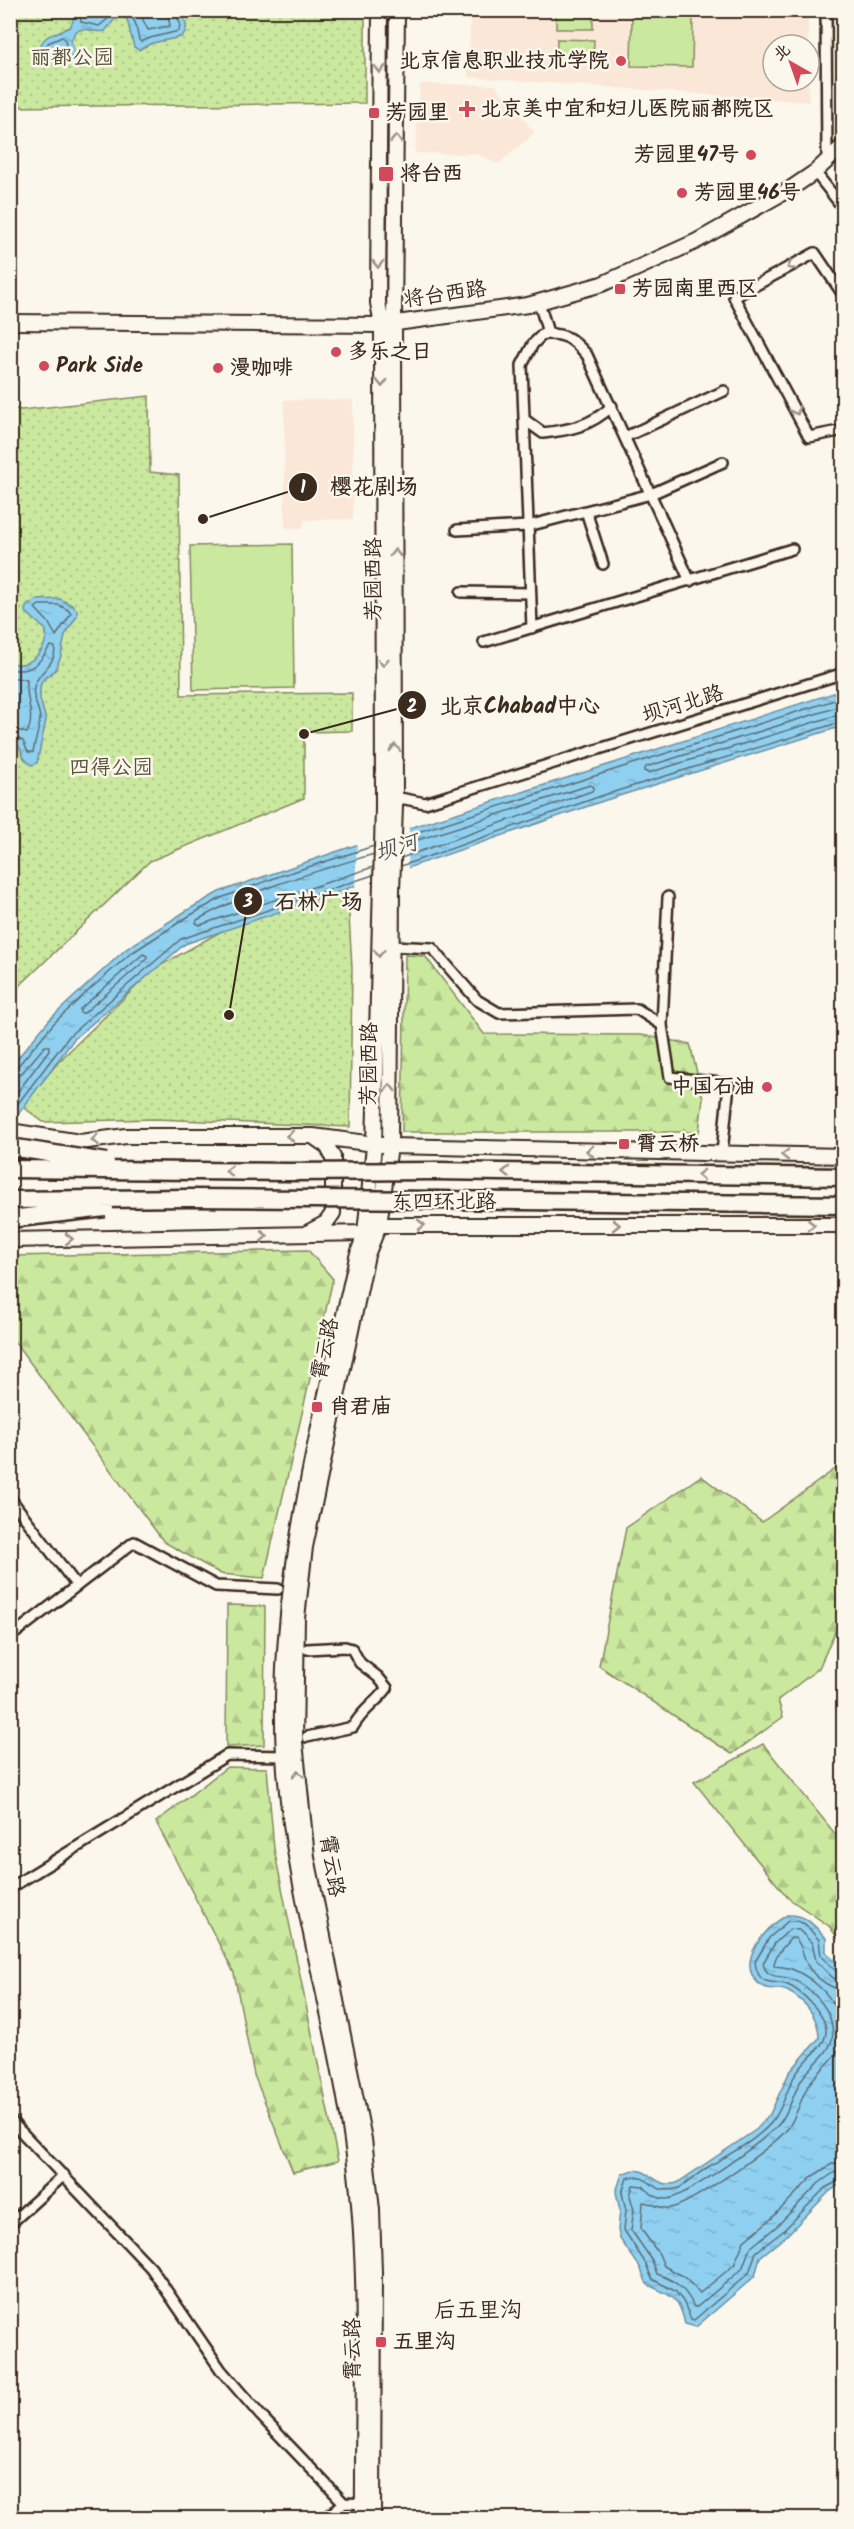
<svg xmlns="http://www.w3.org/2000/svg" width="854" height="2529" viewBox="0 0 854 2529" font-family="Kalam,'LXGW WenKai TC',sans-serif">
<defs>
<pattern id="forest-firs" width="22" height="20" patternUnits="userSpaceOnUse" patternTransform="scale(1.5)"><rect width="22" height="20" fill="#cbe89f"/><path d="M5 1l3.5 6h-7zM16 11l3.5 6h-7z" fill="#afc788"/></pattern>
<pattern id="park-dots" width="8" height="8" patternUnits="userSpaceOnUse" patternTransform="scale(1.5)"><rect width="8" height="8" fill="#cbe89f"/><path d="M2 2h.1M6 6h.1" fill="none" stroke="#afc788" stroke-width="1.8" stroke-linecap="round"/></pattern>
<pattern id="water-ripples" width="26" height="14" patternUnits="userSpaceOnUse" patternTransform="scale(1.5)"><rect width="26" height="14" fill="#8fd0f1"/><path d="M2 4q2-2 4 0t4 0M15 11q2-2 4 0t4 0" fill="none" stroke="#7cb3ce"/></pattern>
</defs>
<rect width="100%" height="100%" fill="#fbf7ec"/>
<filter id="ink" filterUnits="userSpaceOnUse"><feTurbulence type="fractalNoise" baseFrequency=".0167" numOctaves="2"/><feDisplacementMap in="SourceGraphic" scale="12" xChannelSelector="R" yChannelSelector="G"/><feConvolveMatrix kernelMatrix="1 2 1 2 8 2 1 2 1" color-interpolation-filters="sRGB"/></filter>
<g filter="url(#ink)">
<path fill="#fae7d8" d="M471 11H808V45H773V81H808L809 102 468 77Z
M420 84 495 85 535 133 498 164 477 154 415 153Z
M284 400H353V519L304 520 303 528H285Z"/>
<path fill="#cbe89f" stroke="#83895e" stroke-width="1.5" d="M556 11H593V29H556Z
M632 16 693 17 692 67 631 66Z
M557 39 594 40 593 60H556Z
M292 544 294 688 193 690 190 546Z"/>
<path fill="url(#forest-firs)" stroke="#83895e" stroke-width="1.5" d="M405 955 425 956 484 1034 641 1035 690 1044 703 1098 699 1132H402Z
M308 1250 333 1279 264 1578 221 1574 164 1542 11 1337V1256Z
M838 1467 844 1473 843 1613 819 1668 778 1700 783 1717 732 1754 599 1666 626 1528 701 1476 762 1522Z
M227 1605 265 1606 264 1745 226 1747Z
M763 1744 840 1840H843V1945L829 1926 788 1898 694 1782Z
M227 1767 267 1768 274 1849 338 2161 293 2172 254 2075 234 1973 156 1822Z"/>
<path fill="url(#park-dots)" stroke="#83895e" stroke-width="1.5" d="M10 11H365V103L11 107Z
M149 396 150 472 179 475 181 695 352 693V731L304 732V798L150 861 13 992 11 989V408L21 410Z
M347 881 352 968 350 1127 155 1119 43 1122 22 1106 60 1060 154 969 236 923Z"/>
<path fill="url(#water-ripples)" stroke="#6d8e9d" stroke-width="1.5" d="M72 11H179C185 19 191 28 181 37L152 43 139 50 134 47 127 19 121 17 114 20 105 31C94 34 86 25 75 32L71 41 75 53 69 59H49L40 51C40 34 57 34 70 27L73 21Z
M60 599 72 605 77 610V616L65 635 61 656 55 670 42 681 40 687V699L46 720 37 763 31 765 24 758 19 746 11 740V663C30 669 48 650 46 630L25 611 26 607 35 600Z
M843 690V726L606 800 185 944 74 1039 11 1124V1066L50 1019 126 949 186 911 219 892 353 846Z
M787 1915C807 1914 813 1925 826 1938V1952L843 1970V2182L829 2192 786 2236 760 2257 755 2276 696 2327 685 2324C678 2293 670 2297 647 2284L640 2267 620 2239 618 2230 620 2210 616 2192 622 2174C650 2160 651 2190 677 2183L757 2129 770 2114 789 2073 819 2038C819 2017 805 2000 787 1991 775 1986 768 1993 757 1982 736 1959 767 1927 787 1915Z"/>
<path fill="#fbf7ec" d="M409 826 408 873 355 890 357 842Z"/>
<g fill="none" stroke-linecap="round" stroke-linejoin="round">
<path stroke="#5d6c72" stroke-width="1.5" d="M79 10 81 22 99 26 115 13 127 12 135 22 139 40 141 42 150 38 179 31 180 23 174 10
M138 10 148 30 170 26 167 10
M62 37 65 39 67 53 57 54 47 51 48 43Z
M59 605 68 610 71 614 56 636 48 622 35 608 39 605Z
M10 669C31 674 41 662 50 646L55 647C56 666 38 670 34 687 31 699 40 708 40 719 39 729 35 742 33 752H28L23 741 10 735
M10 677 27 680C25 700 36 716 27 733L10 728
M844 705 646 767 644 771 648 773 844 713
M402 837 844 697
M401 858 592 791 594 787 590 785 402 845
M401 866 604 795 844 721
M373 867 200 925 196 923 197 920C252 889 314 872 374 854
M143 954 147 956 146 960 84 1013H80V1009Z
M10 1069 17 1067 54 1023 88 991 130 954 189 916 221 898 280 876 374 846
M10 1077 22 1073 45 1046H49V1050L10 1102
M10 1114 70 1035 181 939 373 875
M844 1973 837 1972 821 1956 819 1940 805 1924 797 1921H788L769 1938 755 1962C759 1989 772 1979 788 1985 795 1988 805 1996 810 2002 847 2040 811 2048 794 2077 787 2090 783 2106 775 2118 758 2141 728 2154 705 2169 696 2175 688 2183 679 2188 649 2197 653 2172 627 2178L622 2193 626 2210 624 2230 646 2264 652 2279 675 2291 683 2301 691 2319 694 2320 749 2273 756 2252 782 2232 825 2188 844 2178
M844 1981 833 1978 816 1961 812 1943 799 1930 790 1929 775 1943 763 1963C764 1967 766 1972 770 1974 776 1978 785 1976 792 1979 810 1987 829 2006 832 2026 837 2051 814 2061 802 2079 793 2093 790 2111 779 2124 767 2139 683 2199 666 2199 657 2199 649 2193 643 2186L633 2185 630 2196 634 2210 631 2230 652 2260 657 2274C675 2280 686 2289 694 2307H697L742 2269 750 2248 777 2226 819 2183 835 2172 844 2171
M844 1990C829 1989 810 1974 805 1960 801 1951 803 1946 795 1938H791C784 1946 774 1956 774 1966 781 1967 789 1967 796 1971 821 1982 853 2017 840 2047 833 2063 817 2071 808 2086 801 2099 797 2114 789 2127 776 2145 690 2205 670 2208 660 2209 652 2203 643 2202L641 2229 659 2254 664 2266 683 2276 700 2293 734 2265 744 2241 771 2219 813 2176 832 2164 844 2162"/>
<defs>
<path id="street" d="M826 10 827 160
M815 172 844 209
M844 296 815 253 734 297 809 437 844 430
M539 302 548 333
M525 420 543 433C570 430 591 426 612 406
M625 437 724 391
M586 511 603 564
M457 530 528 526 651 494 723 462
M461 592 530 593
M532 628 522 365 533 344 543 334C566 333 572 338 587 355L690 581
M484 642 792 549
M395 797 425 803 844 673
M392 946 432 948 477 1000 499 1013 637 1009 662 1025 670 1077 729 1084 722 1153
M662 1025 668 897
M10 1498 77 1586
M10 1637 134 1542 216 1586 278 1589
M307 1649 345 1647 352 1649 360 1663 378 1677 387 1688C376 1703 362 1710 353 1727L307 1737
M10 1888 227 1755 284 1756
M10 2120 151 2268 221 2370 261 2416 344 2503
M10 2224 64 2175
M326 2518 344 2503 367 2504"/>
<path id="secondary" d="M10 322 382 325 528 305 602 284 695 242 790 189 815 172 844 145
M10 1131 80 1142 126 1136H313L390 1146 844 1156
M307 1233 326 1223 333 1213V1157L327 1146 314 1137
M10 1240 365 1233 379 1225H844
M363 2518C362 2392 370 2266 352 2141 334 2012 292 1887 284 1756 275 1586 321 1421 357 1257L365 1233 374 1146 383 808 382 325 378 303 380 10
M373 2518 374 2272 372 2210 364 2139 307 1857 295 1742 297 1618 305 1547 367 1255 379 1225 390 1146 392 891 395 806 394 323 397 10"/>
<path id="highway" d="M436 1171 844 1177
M438 1200 844 1205"/>
</defs>
<use href="#street" stroke="#3b2a1e" stroke-width="14"/>
<use href="#secondary" stroke="#3b2a1e" stroke-width="18"/>
<use href="#highway" stroke="#3b2a1e" stroke-width="21"/>
<use href="#street" stroke="#fbf7ec" stroke-width="9"/>
<use href="#secondary" stroke="#fbf7ec" stroke-width="14"/>
<use href="#highway" stroke="#fbf7ec" stroke-width="16"/>
<defs>
<path id="highway-bridge" d="M10 1147 106 1162
M12 1169 288 1172 436 1171
M10 1200 188 1198 438 1200
M10 1219 105 1208"/>
</defs>
<use href="#highway-bridge" stroke="#3b2a1e" stroke-width="21" stroke-linecap="butt"/>
<use href="#highway-bridge" stroke="#fbf7ec" stroke-width="16"/>
</g>
<defs><path id="oneway-chevron" d="M-2-3.5L2.5 0L-2 3.5" fill="none" stroke-width="1.6" stroke-linecap="round" stroke-linejoin="round" transform="scale(1.5)"/></defs>
<g stroke="#9b9085">
<use href="#oneway-chevron" transform="translate(380 69) rotate(90)"/>
<use href="#oneway-chevron" transform="translate(396 139) rotate(-89)"/>
<use href="#oneway-chevron" transform="translate(378 264) rotate(90)"/>
<use href="#oneway-chevron" transform="translate(791 266) rotate(151)"/>
<use href="#oneway-chevron" transform="translate(382 383) rotate(90)"/>
<use href="#oneway-chevron" transform="translate(796 411) rotate(62)"/>
<use href="#oneway-chevron" transform="translate(395 553) rotate(-90)"/>
<use href="#oneway-chevron" transform="translate(383 662) rotate(90)"/>
<use href="#oneway-chevron" transform="translate(395 748) rotate(-90)"/>
<use href="#oneway-chevron" transform="translate(379 953) rotate(92)"/>
<use href="#oneway-chevron" transform="translate(390 1088) rotate(-89)"/>
<use href="#oneway-chevron" transform="translate(290 1136) rotate(179)"/>
<use href="#oneway-chevron" transform="translate(95 1140) rotate(173)"/>
<use href="#oneway-chevron" transform="translate(590 1151) rotate(-179)"/>
<use href="#oneway-chevron" transform="translate(785 1155) rotate(-179)"/>
<use href="#oneway-chevron" transform="translate(229 1171) rotate(-179)"/>
<use href="#oneway-chevron" transform="translate(506 1172) rotate(-179)"/>
<use href="#oneway-chevron" transform="translate(701 1175) rotate(-179)"/>
<use href="#oneway-chevron" transform="translate(421 1225)"/>
<use href="#oneway-chevron" transform="translate(616 1225)"/>
<use href="#oneway-chevron" transform="translate(811 1225)"/>
<use href="#oneway-chevron" transform="translate(264 1236) rotate(-1)"/>
<use href="#oneway-chevron" transform="translate(69 1239) rotate(-1)"/>
<use href="#oneway-chevron" transform="translate(298 1774) rotate(-95)"/>
</g>
</g>
<g fill="#d1495b" stroke="#fbf7ec" stroke-width="2">
<circle cx="621" cy="61" r="6"/>
<path d="M464 100h6v6h6v6h-6v6h-6v-6h-6v-6h6z"/>
<rect x="368" y="107" width="12" height="12" rx="3"/>
<circle cx="751" cy="155" r="6"/>
<rect x="378" y="166" width="16" height="16" rx="3"/>
<circle cx="682" cy="193" r="6"/>
<rect x="614" y="283" width="12" height="12" rx="3"/>
<circle cx="336" cy="352" r="6"/>
<circle cx="44" cy="366" r="6"/>
<circle cx="218" cy="368" r="6"/>
<circle cx="767" cy="1087" r="6"/>
<rect x="618" y="1138" width="12" height="12" rx="3"/>
<rect x="311" y="1401" width="12" height="12" rx="3"/>
<rect x="375" y="2336" width="12" height="12" rx="3"/>
</g>
<g text-anchor="middle" dominant-baseline="central" stroke-width="5" stroke-linejoin="round" paint-order="stroke">
<g font-size="21" fill="#585038" stroke="#fbf7ec">
<text x="72" y="58">丽都公园</text>
<text x="111" y="768">四得公园</text>
</g>
<g font-size="21" font-weight="bold" fill="#3b2a1e" stroke="#fbf7ec" text-anchor="start">
<text x="609" y="61" text-anchor="end">北京信息职业技术学院</text>
<text x="480" y="109">北京美中宜和妇儿医院丽都院区</text>
<text x="386" y="113">芳园里</text>
<text x="739" y="155" text-anchor="end">芳园里47号</text>
<text x="400" y="174">将台西</text>
<text x="694" y="193">芳园里46号</text>
<text x="632" y="289">芳园南里西区</text>
<text x="348" y="352">多乐之日</text>
<text x="56" y="366">Park Side</text>
<text x="230" y="368">漫咖啡</text>
<text x="755" y="1087" text-anchor="end">中国石油</text>
<text x="636" y="1144">霄云桥</text>
<text x="329" y="1407">肖君庙</text>
<text x="393" y="2342">五里沟</text>
</g>
<g font-size="21" fill="#3b2a1e" stroke="#fbf7ec">
<text transform="translate(445 295) rotate(-8)">将台西路</text>
<text transform="translate(374 579) rotate(-90)">芳园西路</text>
<text transform="translate(683 705) rotate(-17)">坝河北路</text>
<text transform="translate(370 1064) rotate(-89)">芳园西路</text>
<text x="444" y="1202">东四环北路</text>
<text transform="translate(326 1349) rotate(-78)">霄云路</text>
<text transform="translate(331 1866) rotate(81)">霄云路</text>
<text transform="translate(353 2349) rotate(-90)">霄云路</text>
</g>
<g font-size="22" font-style="italic" fill="#505453" stroke="#fbf7ec">
<text transform="translate(397 849) rotate(-17)">坝河</text>
</g>
<g font-size="22" fill="#3b2a1e" stroke="#fbf7ec">
<text x="478" y="2311">后五里沟</text>
</g>
</g>
<path fill="none" stroke="#3b2a1e" stroke-width="2" d="M203 519L303 487M304 734L412 705M229 1015L248 901"/>
<g fill="#3b2a1e" stroke="#fbf7ec" stroke-width="2">
<circle cx="203" cy="519" r="6"/>
<circle cx="304" cy="734" r="6"/>
<circle cx="229" cy="1015" r="6"/>
<circle cx="303" cy="487" r="15"/>
<circle cx="412" cy="705" r="15"/>
<circle cx="248" cy="901" r="15"/>
</g>
<g font-size="18" text-anchor="middle" font-weight="bold" fill="#fff">
<text x="303" y="493">1</text>
<text x="412" y="712">2</text>
<text x="248" y="907">3</text>
</g>
<g font-size="22" text-anchor="middle" font-weight="bold" fill="#3b2a1e" stroke="#fbf7ec" stroke-width="5" stroke-linejoin="round" paint-order="stroke">
<text x="374" y="494">樱花剧场</text>
<text x="520" y="713">北京Chabad中心</text>
<text x="319" y="909">石林广场</text>
</g>
<rect width="854" height="2529" fill="none" stroke="#fbf7ec" stroke-width="36"/>
<rect x="18" y="18" width="818" height="2493" fill="none" stroke="#3b2a1e" stroke-width="2" filter="url(#ink)"/>
<g transform="translate(791 63) rotate(320)"><circle r="28" fill="#fbf7ec" stroke="#aea59a" stroke-width="1.5"/>
<path d="M0-4.5L10 22L0 15L-10 22Z" fill="#d1495b"/>
<text y="-9" font-size="16" font-weight="bold" text-anchor="middle" fill="#3b2a1e">北</text>
</g>
</svg>
